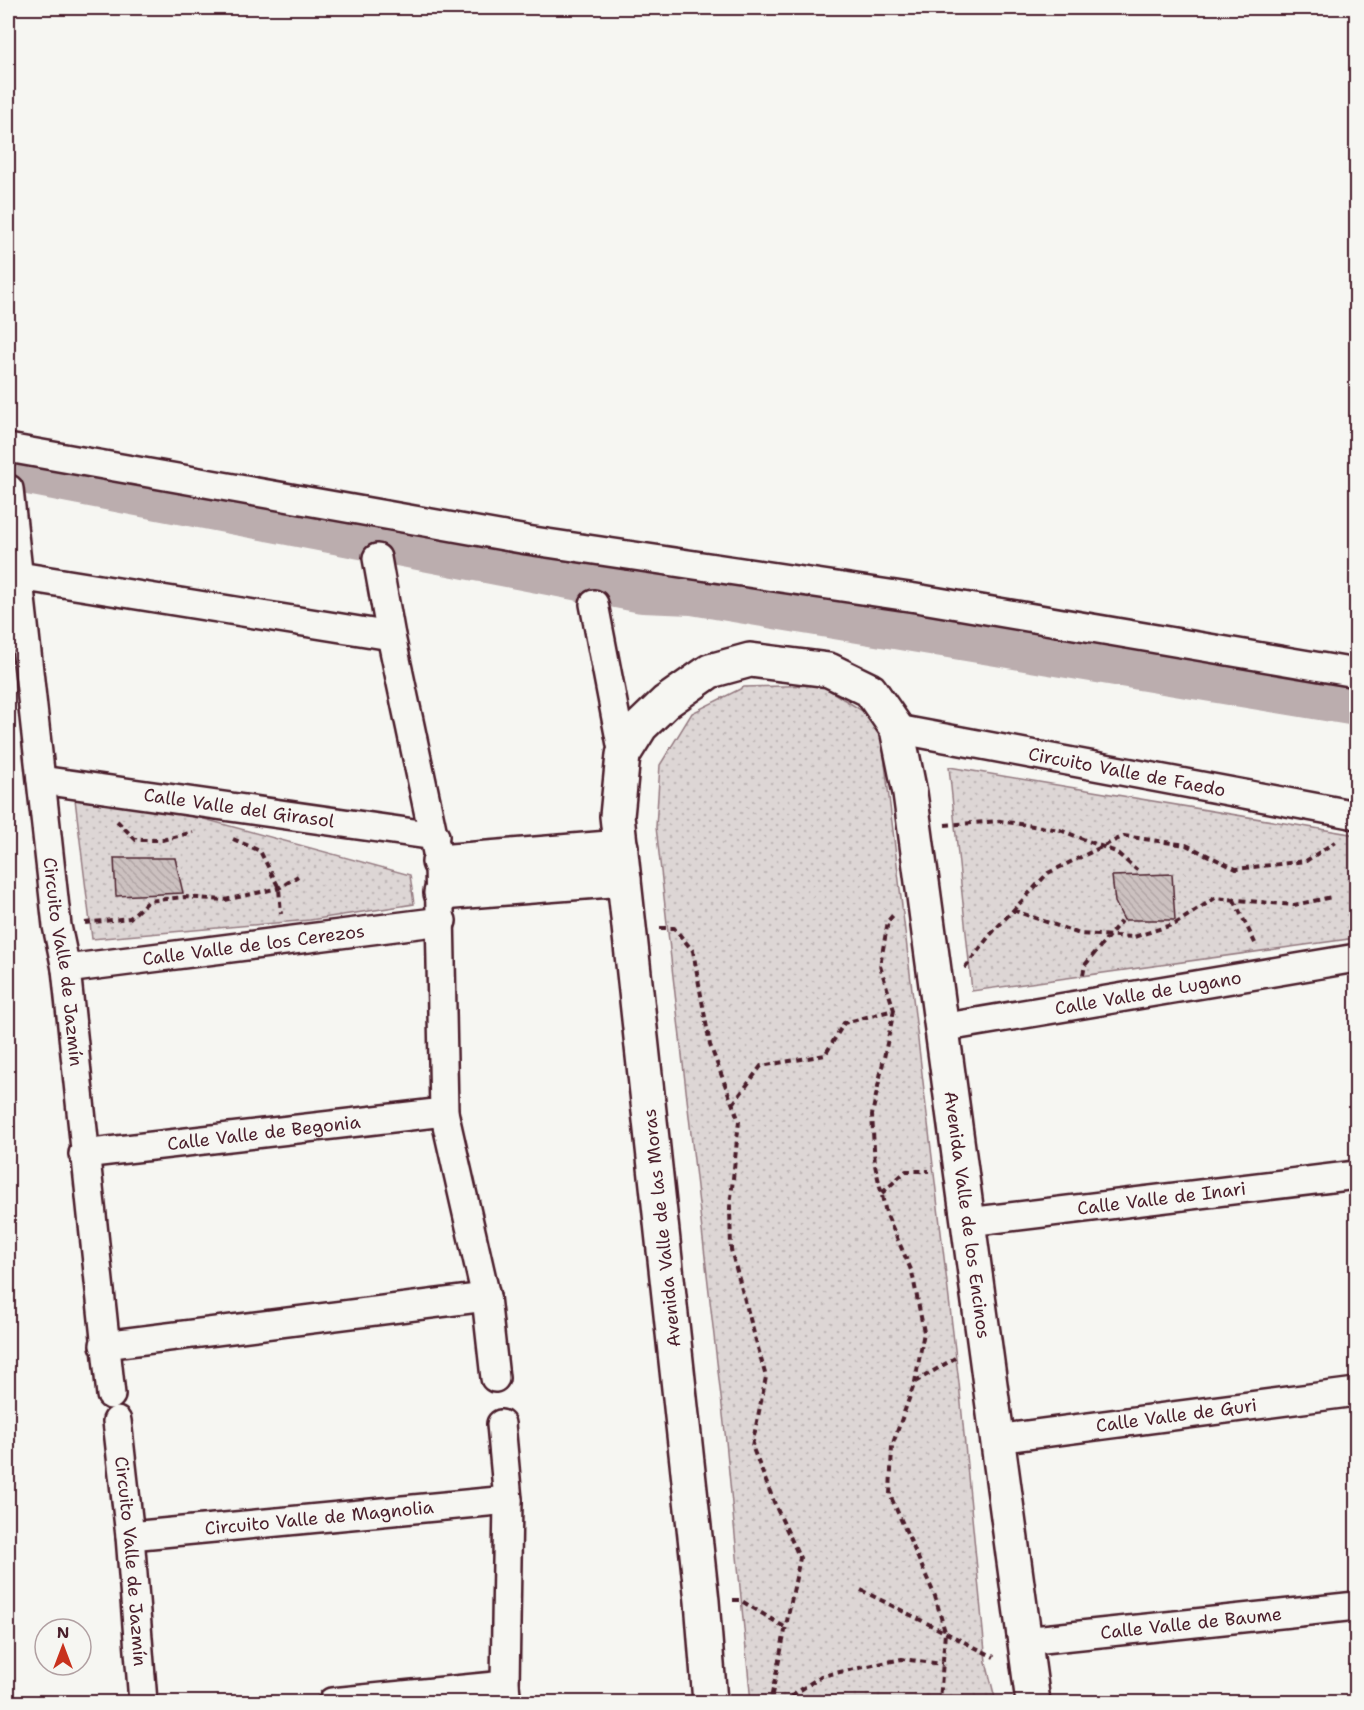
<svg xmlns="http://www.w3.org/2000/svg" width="1364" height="1710" viewBox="0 0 1364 1710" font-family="'Shantell Sans',sans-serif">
<defs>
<pattern id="green-dots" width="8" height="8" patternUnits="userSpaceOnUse" patternTransform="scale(1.5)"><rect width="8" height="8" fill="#ddd6d5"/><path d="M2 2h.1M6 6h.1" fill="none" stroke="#bfb7b7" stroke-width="1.8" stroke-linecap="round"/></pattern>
<pattern id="building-back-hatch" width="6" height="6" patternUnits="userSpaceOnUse" patternTransform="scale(1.5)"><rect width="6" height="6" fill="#ccc1c0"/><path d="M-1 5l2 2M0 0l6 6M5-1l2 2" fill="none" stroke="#b1a5a5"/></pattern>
</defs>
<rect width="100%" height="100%" fill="#f6f6f2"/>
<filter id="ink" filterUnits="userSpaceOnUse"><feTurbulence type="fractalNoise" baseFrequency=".0167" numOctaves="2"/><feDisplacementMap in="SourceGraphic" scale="12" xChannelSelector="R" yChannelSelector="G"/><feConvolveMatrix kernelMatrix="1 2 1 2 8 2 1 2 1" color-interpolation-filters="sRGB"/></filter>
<g filter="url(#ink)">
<path fill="url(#green-dots)" stroke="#947a80" stroke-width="1.5" d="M821 685 880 722 959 1383 986 1662 996 1702H751L726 1441 656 827 660 765 692 713 744 687Z
M949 767 1356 835V938L972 991Z
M74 791 134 800 410 875 414 904 310 920 92 939Z"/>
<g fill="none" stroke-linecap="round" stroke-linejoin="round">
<path stroke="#bbadae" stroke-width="56" d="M8 463 643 585 692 587 1356 698"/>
</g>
<path fill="url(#building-back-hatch)" stroke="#4a1f2b" stroke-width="1.5" d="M114 858H175L183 893 116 896Z
M1172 874 1175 920H1124L1115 902 1112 876Z"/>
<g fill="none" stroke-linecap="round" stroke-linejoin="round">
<defs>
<g id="street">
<path d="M8 448 527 540 916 598 1356 673"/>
<path id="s1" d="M9 489 57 926 66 969 111 1395"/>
<path d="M377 558 391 636 439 862 444 1112 486 1297 495 1378"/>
<path d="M19 576 391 636"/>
<path d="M594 604 623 755"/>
<path id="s2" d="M897 729 1356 815"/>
<path id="s3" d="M41 780 435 836"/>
<path id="s4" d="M66 969 442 921"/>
<path id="s5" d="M941 1028 1356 958"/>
<path id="s6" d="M83 1154 444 1112"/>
<path id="s7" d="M968 1222 1356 1175"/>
<path d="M104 1345 486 1297"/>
<path id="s8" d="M117 1421 130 1536 143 1702"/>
<path d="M501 1424 508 1500 505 1685 507 1702"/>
<path id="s9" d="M996 1439 1356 1392"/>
<path id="s10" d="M130 1536 508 1500"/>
<path id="s11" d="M1024 1641 1356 1606"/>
<path d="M332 1702 505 1685"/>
</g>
<g id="secondary">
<path d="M439 862 621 847"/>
<path d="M441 893 624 879"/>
<path id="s12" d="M710 1702 702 1601 617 816 623 755 641 726 666 702 710 671 750 660 829 670 870 690 897 729 910 793 1033 1702"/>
</g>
</defs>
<use href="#street" stroke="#4a1f2b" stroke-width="32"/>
<use href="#secondary" stroke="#4a1f2b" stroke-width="38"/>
<path stroke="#4a1f2b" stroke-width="4" stroke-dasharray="6 4.5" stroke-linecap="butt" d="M117 821 136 840H162L193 832
M945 825 1000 821 1060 830 1116 852 1137 870
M233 839 260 851 279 888 281 914
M1234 900 1256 945
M1013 910 1080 934 1134 937 1175 924 1215 898 1294 905 1332 897
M85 923 130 918 148 901 184 897 225 900 279 888 298 876
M660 928H674L693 951 710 1045 739 1121 730 1207 731 1250 766 1377 752 1446 776 1507 800 1558 772 1694V1702
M965 968 990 935 1048 873 1124 836 1186 845 1236 869 1306 861 1335 842
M1083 975 1085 965 1121 921
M894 1010 872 1115 875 1165 886 1213 912 1272 924 1332 915 1382 892 1446 890 1495 935 1596 945 1632 940 1702
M733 1104 761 1066 825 1055 844 1023 894 1010 880 966 888 921 894 914
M882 1193 906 1171H929
M915 1382 955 1358
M861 1590 994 1657
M733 1600H740L786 1628
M783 1702 821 1676 902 1659 943 1664"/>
<use href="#street" stroke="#f6f6f2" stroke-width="27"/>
<use href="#secondary" stroke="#f6f6f2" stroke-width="33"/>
</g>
</g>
<g text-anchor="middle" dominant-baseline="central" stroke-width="5" stroke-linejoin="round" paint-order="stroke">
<g font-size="18" fill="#4a1f2b" stroke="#f6f6f2">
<text stroke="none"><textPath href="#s2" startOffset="234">Circuito Valle de Faedo</textPath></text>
<text stroke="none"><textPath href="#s3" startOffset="200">Calle Valle del Girasol</textPath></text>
<text stroke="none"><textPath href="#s4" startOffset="189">Calle Valle de los Cerezos</textPath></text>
<text stroke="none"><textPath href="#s1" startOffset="476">Circuito Valle de Jazmín</textPath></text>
<text stroke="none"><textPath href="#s5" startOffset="210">Calle Valle de Lugano</textPath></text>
<text stroke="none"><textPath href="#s6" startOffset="182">Calle Valle de Begonia</textPath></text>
<text stroke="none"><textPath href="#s7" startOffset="195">Calle Valle de Inari</textPath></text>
<text stroke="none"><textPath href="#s12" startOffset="1780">Avenida Valle de los Encinos</textPath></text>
<text transform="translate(662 1228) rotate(-96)">Avenida Valle de las Moras</text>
<text stroke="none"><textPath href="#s9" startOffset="182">Calle Valle de Guri</textPath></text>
<text stroke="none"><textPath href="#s10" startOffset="190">Circuito Valle de Magnolia</textPath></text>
<text stroke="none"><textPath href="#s8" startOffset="141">Circuito Valle de Jazmín</textPath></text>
<text stroke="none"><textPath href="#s11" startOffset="168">Calle Valle de Baume</textPath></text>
</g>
</g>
<rect width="1364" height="1710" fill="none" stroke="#f6f6f2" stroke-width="30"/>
<rect x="15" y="15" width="1334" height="1680" fill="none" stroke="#4a1f2b" stroke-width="2" filter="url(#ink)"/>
<g transform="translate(63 1647)"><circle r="28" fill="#f6f6f2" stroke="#b1a0a2" stroke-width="1.5"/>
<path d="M0-4.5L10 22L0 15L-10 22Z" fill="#c8321e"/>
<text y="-9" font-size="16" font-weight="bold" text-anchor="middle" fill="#4a1f2b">N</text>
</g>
</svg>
